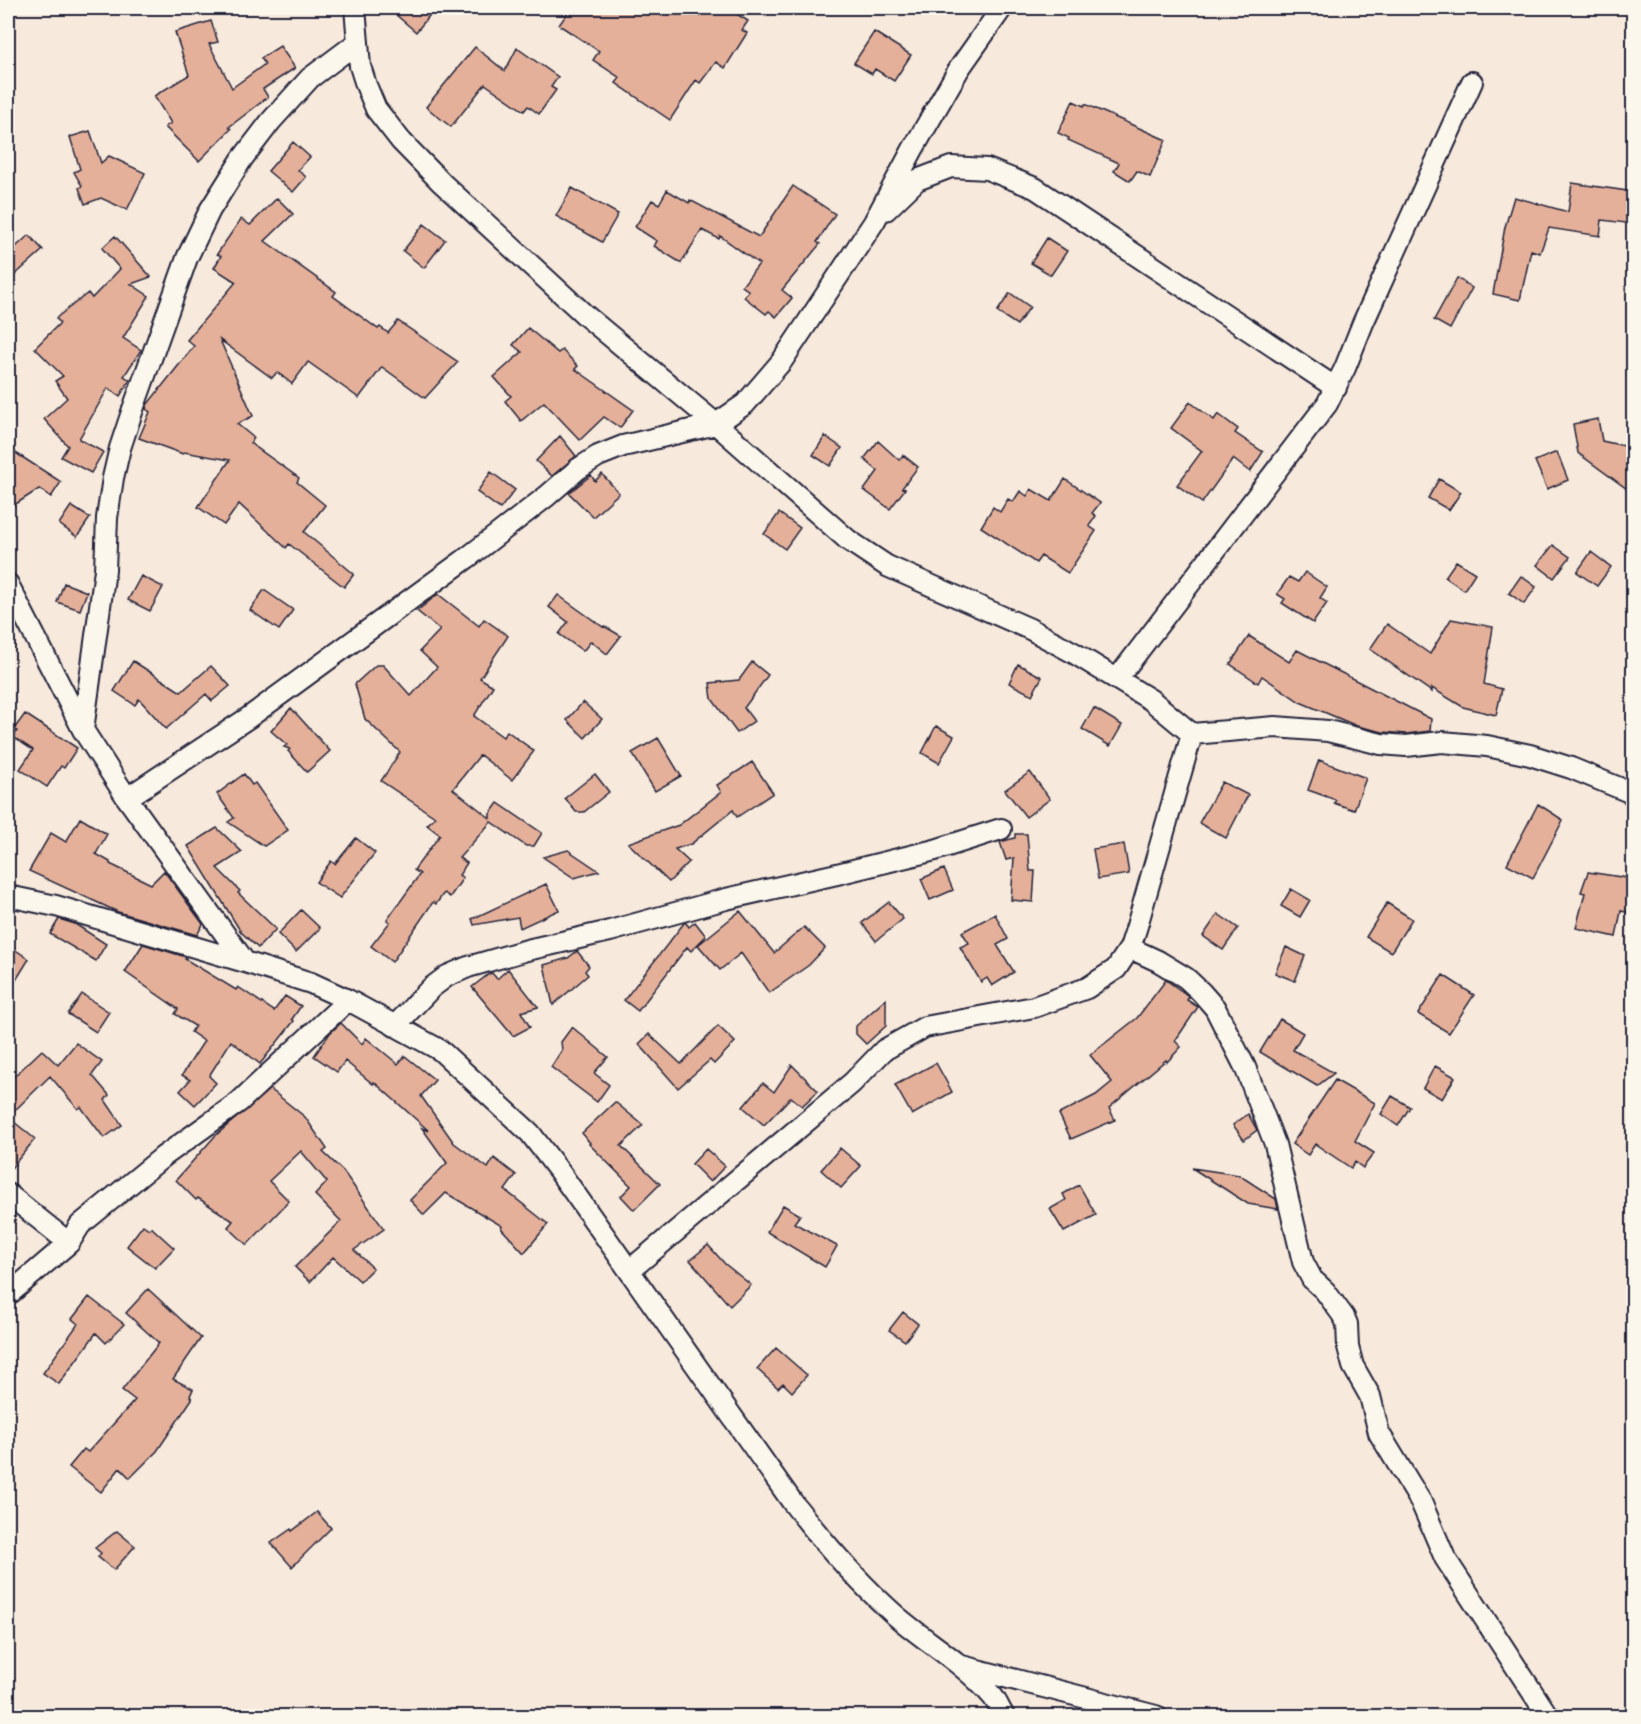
<svg xmlns="http://www.w3.org/2000/svg" width="1641" height="1724" viewBox="0 0 1641 1724" font-family="'Comic Neue',sans-serif">
<rect width="100%" height="100%" fill="#f7e9db"/>
<filter id="ink" filterUnits="userSpaceOnUse"><feTurbulence type="fractalNoise" baseFrequency=".0167" numOctaves="2"/><feDisplacementMap in="SourceGraphic" scale="12" xChannelSelector="R" yChannelSelector="G"/><feConvolveMatrix kernelMatrix="1 2 1 2 8 2 1 2 1" color-interpolation-filters="sRGB"/></filter>
<g filter="url(#ink)">
<path fill="#e5b099" stroke="#22223b" stroke-width="1.5" d="M388 8H420L429 16 416 32Z
M571 8H727L748 21 742 30 747 33 725 68 716 62 700 83 696 80 670 120 616 83 620 78 593 60 599 51 559 25Z
M211 21 218 42 209 44 232 88 265 64 261 58 280 46 295 68 263 89 268 97 229 127 231 129 199 161 165 127 171 123 154 96 189 75 175 32Z
M874 32 911 55 894 81 875 69 872 74 854 63Z
M475 47 505 71 517 48 558 77 551 87 556 90 539 114 528 106 524 111 485 84 451 127 426 107Z
M1073 101 1084 106 1085 104 1166 140 1150 177 1137 171 1130 181 1114 171 1119 163 1068 140 1069 138 1058 133Z
M90 131 101 163 109 156 145 173 127 210 101 198 85 204 79 188 82 186 74 172 80 169 70 137Z
M293 142 310 157 298 170 306 177 293 192 268 171Z
M1572 183 1634 192V224L1602 220 1600 236 1549 228 1540 253 1531 250 1520 300 1493 294 1505 227 1514 197 1568 212Z
M793 186 835 214 817 242 820 244 782 290 792 298 776 317 769 311 766 314 744 297 749 291 742 286 759 264 720 236 719 239 702 230 681 263 654 246 657 241 635 227 652 200 659 204 667 190 689 203 690 200 759 237Z
M572 188 618 214 602 242 556 216Z
M277 198 293 214 265 241 336 292 333 296 378 329 380 327 388 333 398 321 458 362 425 398 382 367 359 398 308 362 292 384 277 372 272 378 220 340 253 416 237 424 254 438 250 443 299 478 297 482 325 505 304 532 354 574 344 587 289 544 286 548 239 504 224 525 198 507 230 460 184 452 183 454 139 438 150 412 146 409 147 405 194 346 187 340 236 282 214 268 221 256 217 254 241 219 250 225Z
M424 224 445 240 424 268 403 251Z
M29 235 43 250 8 281V254Z
M115 236 151 277 131 284 149 296 123 338 141 350 124 376 130 380 120 396 108 388 79 439 103 452 91 473 61 457 68 446 44 419 67 398 55 381 63 376 35 348 60 323 56 318 88 293 92 298 120 269 102 248Z
M1047 238 1067 251 1051 275 1031 263Z
M1457 278 1472 288 1450 329 1434 320Z
M1010 293 1030 307 1017 325 997 312Z
M528 328 558 353 562 350 578 366 575 369 633 410 620 428 604 417 580 440 544 402 521 421 505 401 511 396 494 377 522 352 513 345Z
M1190 402 1214 420 1218 414 1238 429 1235 433 1263 452 1250 472 1233 459 1202 503 1177 485 1202 451 1171 428Z
M1598 419 1602 441 1634 448V494L1578 453 1573 424Z
M560 436 576 456 552 476 536 461Z
M825 436 842 448 830 466 813 455Z
M878 441 899 460 903 455 918 467 902 488 905 489 890 509 864 490 878 471 864 459Z
M8 448 61 482 51 497 39 489 8 509Z
M1557 452 1568 480 1547 489 1535 461Z
M491 472 515 490 500 509 477 492Z
M602 474 619 493 593 517 569 493 591 475 595 481Z
M1065 479 1100 503 1092 513 1096 516 1089 526 1096 531 1068 573 1041 556 1036 563 981 527 993 507 1000 512 1008 499 1013 502 1020 491 1027 496 1031 489 1051 501Z
M1439 479 1461 492 1449 510 1428 498Z
M71 506 90 518 77 537 59 524Z
M779 513 800 528 785 549 764 534Z
M1553 545 1570 557 1554 578 1537 565Z
M1591 552 1611 567 1597 586 1577 572Z
M1456 561 1475 573 1464 590 1445 577Z
M1305 572 1327 587 1320 598 1327 603 1313 623 1282 603 1285 599 1277 594 1289 577 1298 582Z
M141 576 163 587 150 611 128 600Z
M1521 576 1536 587 1524 604 1509 593Z
M64 583 87 592 80 610 57 602Z
M264 590 293 610 279 630 250 610Z
M438 594 479 626 484 619 508 636 480 678 493 686 474 716 503 737 507 731 534 751 512 780 480 755 453 789 490 818V814L498 803 542 833 534 846H526L491 822 459 858 467 863 459 875 463 878 450 897 444 893 436 904 433 902 392 962 371 946 390 922 387 920 420 874 414 870 440 835 427 825 435 817 381 781 400 752 365 719 355 684 376 665H383L411 696 437 667 420 651 440 630 417 611Z
M558 595 603 627 604 626 621 636 607 654 591 641 583 651 559 634 568 622 549 607Z
M1451 619 1493 627 1484 684 1502 689 1496 715 1463 707 1432 688V692L1370 649 1387 624 1430 654Z
M1249 636 1289 662 1297 650 1431 719 1430 731 1406 734 1383 732 1357 726 1300 702 1262 676 1258 683 1230 664Z
M133 661 181 692 211 666 230 686 212 701 206 694 166 729 139 699 135 705 114 691Z
M752 662 768 675 744 708 754 721 737 733 712 699 710 683 739 680Z
M1018 664 1042 677 1032 695 1009 683Z
M583 702 602 719 585 738 567 720Z
M291 708 330 751 307 772 288 751 290 749 284 747 287 745 271 731Z
M1094 708 1122 725 1110 746 1082 729Z
M25 714 77 748 64 768 61 766 47 787 20 769 33 750 13 737 17 731 14 729Z
M936 726 954 736 939 763 922 753Z
M658 738 681 776 655 791 632 753Z
M1319 760 1366 778 1354 810 1334 803 1336 800 1308 790Z
M752 762 773 793 737 817 733 810 691 844 675 849 689 862 669 882 628 843 679 825 721 792 717 785Z
M1030 772 1050 799 1026 817 1005 790Z
M244 774 252 785 255 783 288 830 264 846 228 822 234 818 217 794Z
M595 774 609 792 584 812H576L565 798Z
M1222 782 1248 795 1226 838 1199 823Z
M1538 804 1563 820 1533 878 1507 864Z
M80 818 107 834 96 854 110 862V864L151 884 164 871 203 924 197 935 118 912 29 871 51 833 66 842Z
M217 828 242 852 217 868 240 891 238 893 276 929 258 948 241 932 188 846Z
M1015 834H1027L1030 871H1035L1033 902 1011 900 1014 858 1006 860 1000 842 1015 838Z
M356 838 375 853 340 898 316 882 331 861 335 864Z
M1124 844 1129 874 1098 879 1093 849Z
M568 850 599 871 574 878 543 857Z
M944 869 953 890 930 900 921 879Z
M1588 872 1634 879 1631 913 1621 911 1616 937 1576 928 1585 893 1581 892Z
M546 884 559 910 520 928 518 917 474 925 472 919Z
M1291 889 1310 900 1300 917 1281 906Z
M889 902 903 919 876 941 862 923Z
M1387 903 1412 919 1391 952 1366 937Z
M301 910 320 928 296 952 278 934Z
M740 911 774 953 804 927 825 948 809 965 769 993 741 953 720 970 698 945Z
M995 914 1008 939 997 945 1014 972 992 986 987 978 981 982 960 947 969 943 962 932Z
M1218 914 1238 928 1223 950 1203 936Z
M59 919 75 924 106 944 96 961 50 934Z
M695 922 706 936 691 951 687 947 638 1011 624 1000 684 923H686L689 927Z
M143 944 186 957 185 959 236 990 238 987 274 1011 285 996 301 1006 292 1019 294 1021 260 1064 231 1041 209 1076 216 1083 195 1105 180 1091 190 1080 182 1075 204 1041 191 1032 195 1026 175 1014 178 1009 125 972Z
M8 945 29 959 8 993Z
M1286 947 1305 956 1295 981 1275 973Z
M577 951 589 966 585 971 588 975 553 1005 544 965 568 958Z
M508 969 538 1007 521 1012 530 1027 513 1036 472 987 489 974 492 973 497 979Z
M1443 975 1474 995 1449 1033 1418 1014Z
M1166 980 1187 995 1189 997 1187 1000 1198 1007 1175 1041 1181 1047 1167 1062 1166 1060 1109 1108 1115 1120 1071 1139 1059 1114 1096 1095 1112 1082 1090 1055 1137 1018Z
M82 994 109 1012 96 1032 68 1014Z
M886 999V1026L866 1044 856 1034V1026Z
M1280 1019 1303 1033 1293 1050 1334 1073 1317 1086 1260 1052Z
M341 1023 362 1044 366 1038 398 1064 405 1056 435 1080 421 1096 454 1143 488 1168 494 1158 516 1175 505 1190 548 1224 524 1253 501 1228 502 1226 446 1193 424 1215 410 1200 447 1163 422 1128 429 1131 374 1082 373 1084 345 1061 337 1072 314 1056 330 1033Z
M718 1026 735 1042 714 1064 710 1060 678 1088 639 1044 649 1034 681 1064Z
M572 1027 608 1057 594 1073 609 1085 597 1102 551 1067 562 1050 561 1042Z
M76 1043 102 1062 92 1075 109 1095 105 1100 122 1125 104 1138 81 1107 78 1109 50 1076 8 1117V1082L42 1050 58 1065Z
M936 1063 952 1092 912 1115 895 1085Z
M792 1065 818 1091 802 1106 791 1097 764 1125 743 1107 763 1083 774 1092Z
M1435 1066 1455 1077 1442 1099 1423 1088Z
M1335 1080 1375 1103 1355 1141 1374 1153 1363 1168 1355 1162 1351 1168 1315 1144 1308 1155 1292 1144Z
M270 1089 305 1117 327 1149 323 1152 343 1171 384 1229 354 1250 373 1268 360 1281 333 1257 310 1282 295 1267 341 1221 315 1195 327 1182 301 1151 269 1181 289 1201 247 1245 228 1227 233 1221 198 1198 196 1200 176 1180 215 1136Z
M1392 1096 1410 1107 1398 1126 1381 1114Z
M615 1102 643 1125 621 1146 660 1184 634 1210 621 1196 631 1186 589 1144 590 1143 582 1133Z
M1248 1114 1257 1130 1244 1140 1233 1125Z
M8 1117 35 1139 8 1172Z
M840 1148 861 1166 841 1188 821 1170Z
M706 1149 725 1166 710 1182 692 1164Z
M1192 1168 1239 1175 1276 1199 1278 1209 1248 1204Z
M1079 1185 1096 1215 1064 1232 1050 1209 1066 1200 1063 1194Z
M783 1205 800 1215 794 1223 837 1246 825 1267 767 1232Z
M143 1225 149 1229 151 1227 174 1248 155 1268 127 1246Z
M708 1245 725 1264 751 1285 730 1306 690 1260Z
M148 1289 201 1338 173 1379 193 1389 190 1396 192 1399 157 1451 130 1478 120 1468 101 1492 69 1467 84 1449 88 1452 135 1400 122 1390 159 1343 126 1313Z
M89 1297 124 1324 106 1343 96 1333 59 1384 43 1373 78 1324 72 1319Z
M903 1312 918 1324 905 1341 889 1330Z
M776 1348 807 1375 792 1392 783 1383 778 1388 757 1369Z
M317 1512 331 1528 292 1567 271 1543 291 1529 292 1531Z
M117 1531 135 1546 114 1570 98 1557 101 1553 95 1548Z"/>
<g fill="none" stroke-linecap="round" stroke-linejoin="round">
<defs>
<path id="street" d="M355 8 360 66 366 85 376 109 401 141 442 183 585 315 716 424 745 404 782 361 874 222 913 149 959 69 1002 8
M886 210 917 180 951 167 987 169 1035 188 1336 388
M8 584 83 730 127 798 245 962
M1117 679 1327 404 1345 368 1363 323 1472 82
M83 730 105 570 107 518 113 478 120 448 132 412 187 258 210 210 242 159 271 121 310 78 358 42
M127 798 248 718 467 558 547 496 578 469 598 456 623 446 716 424 848 540 887 566 1030 629 1074 653 1151 700 1192 734 1275 727 1328 731 1381 744 1406 746 1442 742 1487 746 1530 755 1571 768 1634 794
M8 896 56 906 245 962 311 983 348 1000 440 1050 530 1133 559 1171 793 1503C824 1543 857 1581 895 1615 926 1642 965 1664 993 1697 997 1702 1000 1710 1004 1716
M1130 948 1158 961 1186 978 1201 992 1215 1008 1245 1067 1275 1144 1303 1262 1312 1279 1325 1291 1344 1317 1347 1324 1348 1347 1353 1366 1370 1396 1379 1433 1421 1502 1445 1558 1548 1716
M395 1026 431 988 447 976 468 967 527 950 610 931 726 899 837 874 935 850 1001 829
M8 1194 69 1243
M630 1270 852 1083 884 1050 925 1027 1034 1007 1087 988 1116 969 1130 948 1137 926 1192 734
M8 1295 69 1243 80 1225 164 1156 239 1102 348 1000
M962 1666 1156 1716"/>
</defs>
<use href="#street" stroke="#22223b" stroke-width="24"/>
<use href="#street" stroke="#fbf7ec" stroke-width="20"/>
</g>
</g>
<rect width="1641" height="1724" fill="none" stroke="#fbf7ec" stroke-width="30"/>
<rect x="15" y="15" width="1611" height="1694" fill="none" stroke="#22223b" stroke-width="2" filter="url(#ink)"/>
</svg>
